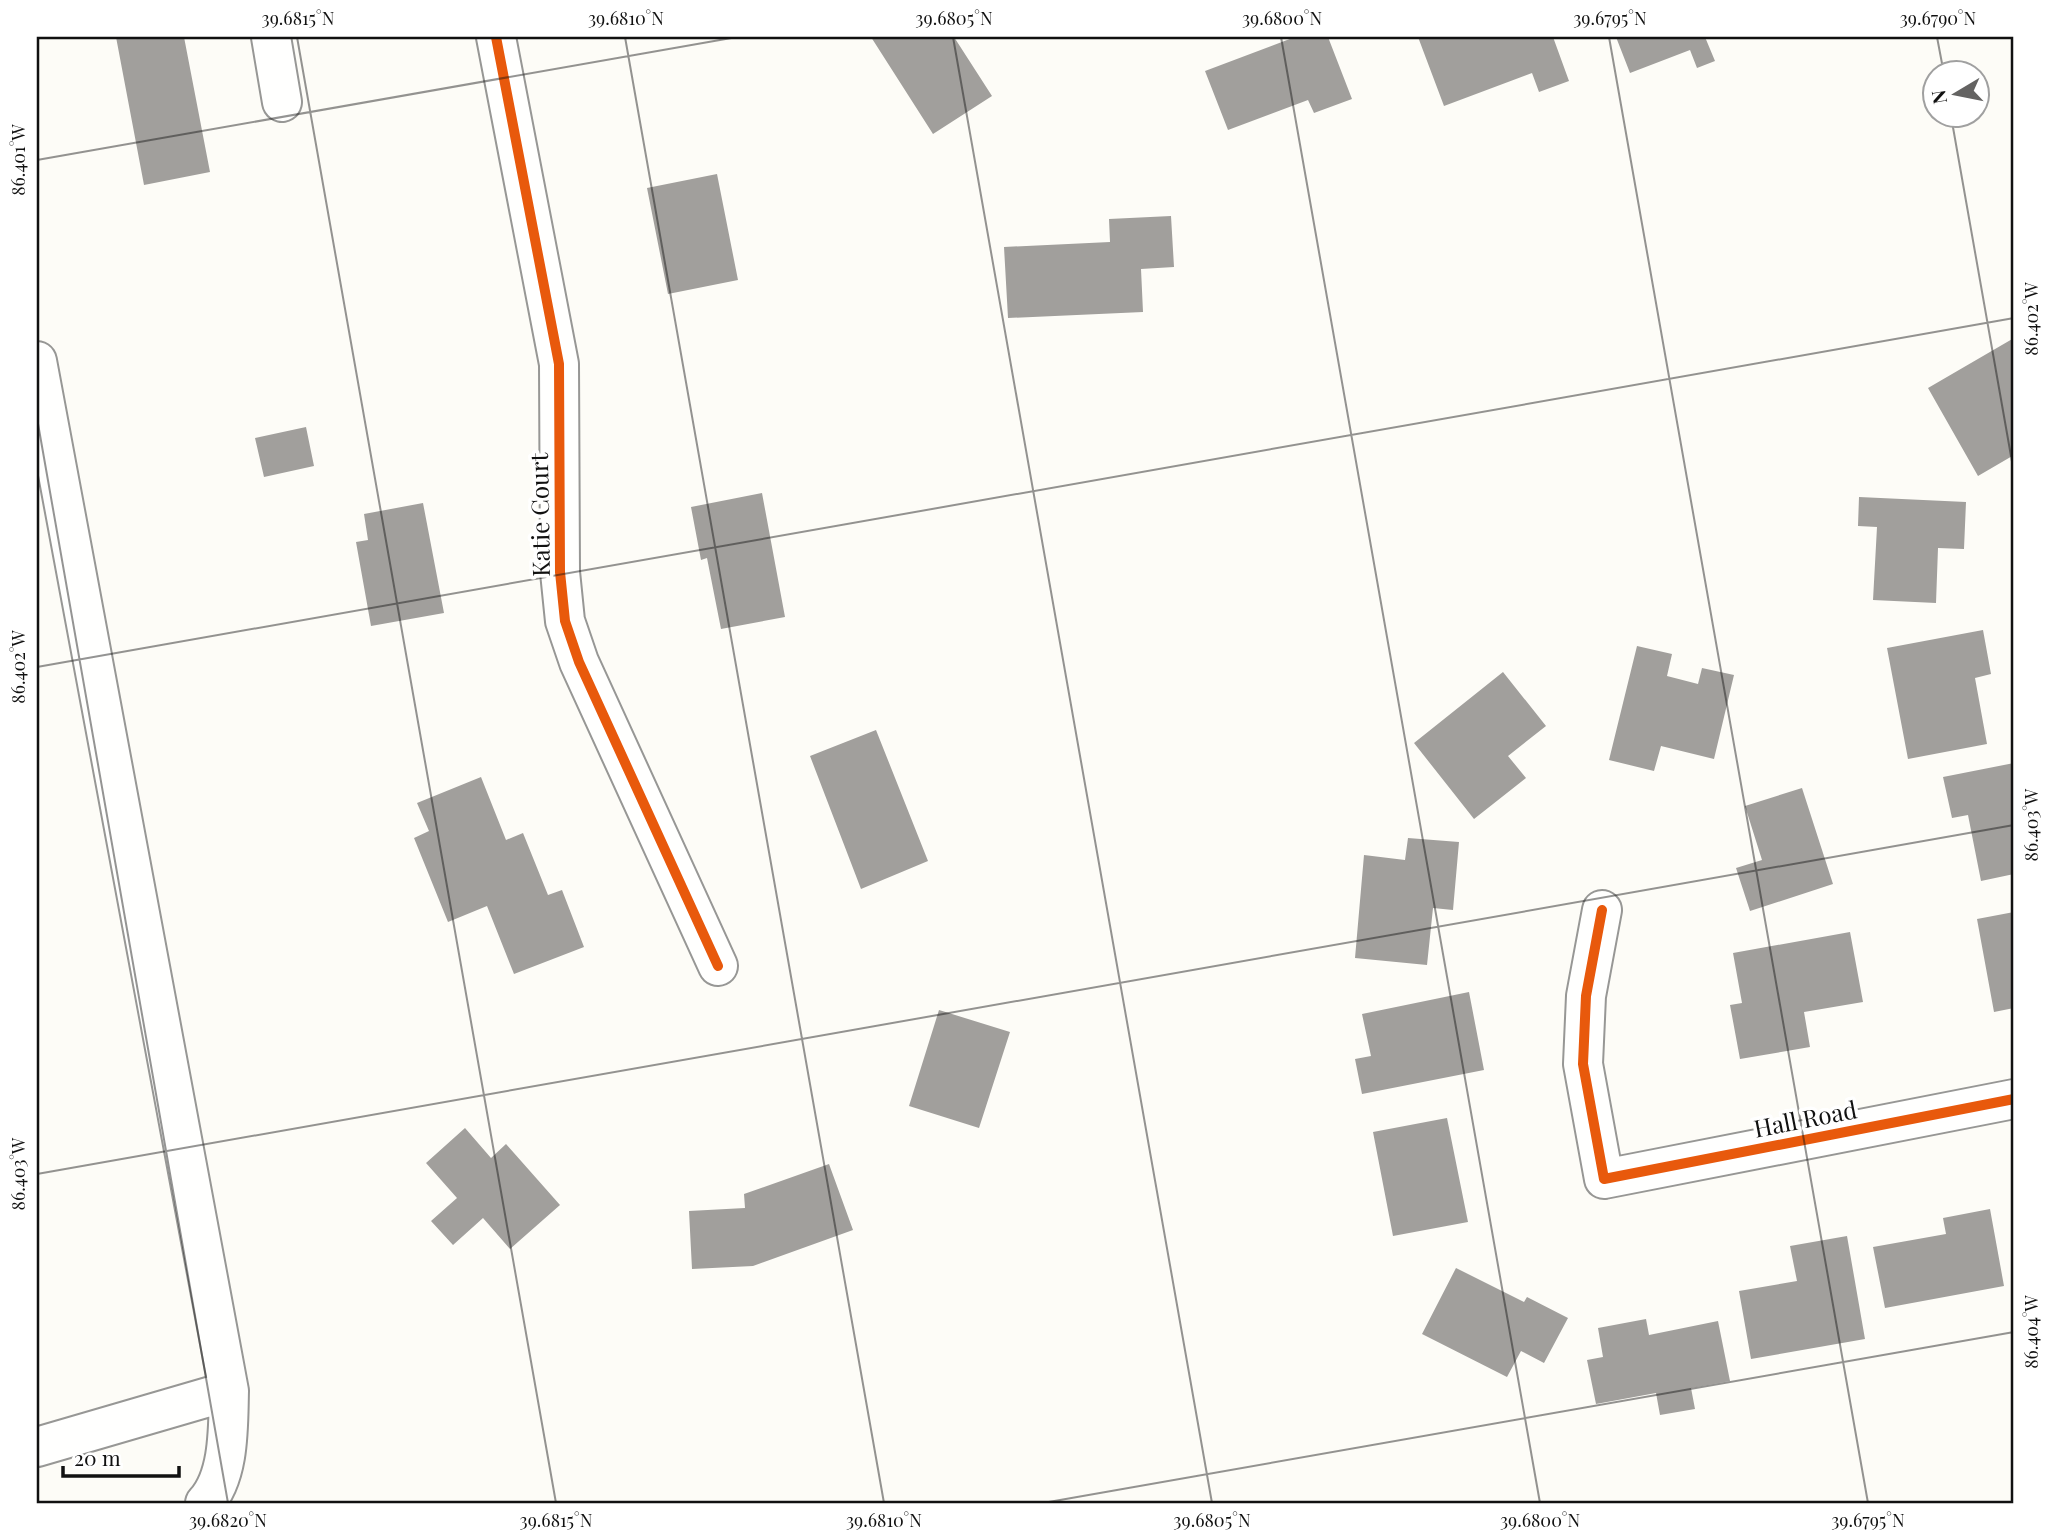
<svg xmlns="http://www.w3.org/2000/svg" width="2051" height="1540" viewBox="0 0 2051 1540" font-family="'Playfair Display',serif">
<rect width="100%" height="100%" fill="#fdfcf7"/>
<path fill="#a19f9c" d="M116 37H184L210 172 144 185Z
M871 37H954L992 96 933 134Z
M1295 37H1328L1352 99 1314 113 1308 100 1228 130 1205 71Z
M1418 37H1553L1569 81 1539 92 1532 73 1444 106Z
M1616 37H1705L1715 61 1697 68 1690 50 1630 73Z
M717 174 738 280 668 294 647 188Z
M1171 216 1174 267 1141 269 1143 312 1008 318 1004 247 1110 242 1109 219Z
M2014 338V455L1978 476 1928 388Z
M306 427 314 466 264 477 255 438Z
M762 493 785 617 721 629 707 558 701 560 691 507Z
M1859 497 1966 502 1964 549 1938 548 1936 603 1873 600 1877 527 1858 526Z
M423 503 444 613 371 626 356 542 368 540 364 514Z
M1983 630 1991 674 1975 678 1987 744 1908 759 1887 648Z
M1637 646 1672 654 1667 676 1698 684 1702 668 1734 675 1714 759 1661 746 1654 771 1609 760Z
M1503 672 1546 726 1508 756 1526 778 1474 819 1414 743Z
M876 730 928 861 861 889 810 756Z
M2014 763V874L1981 881 1968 815 1952 818 1943 777Z
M481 777 506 840 523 833 548 895 562 890 584 947 514 974 487 906 448 922 414 838 429 831 417 803Z
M1802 788 1833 884 1750 911 1736 868 1762 860 1745 806Z
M1408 838 1459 842 1453 910 1433 908 1427 965 1355 958 1364 855 1405 860Z
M2014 912V1008L1994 1012 1977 919Z
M1850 932 1863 1002 1804 1012 1810 1047 1740 1059 1730 1005 1742 1003 1733 953Z
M1469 992 1484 1070 1362 1094 1355 1059 1371 1056 1362 1014Z
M939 1010 1010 1032 979 1128 909 1106Z
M1447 1118 1468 1222 1393 1236 1373 1132Z
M465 1128 491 1158 506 1144 560 1205 510 1249 483 1218 453 1245 431 1221 457 1198 426 1163Z
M829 1164 853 1230 753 1266 692 1269 689 1211 745 1208 744 1194Z
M1990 1209 2004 1286 1885 1308 1873 1247 1946 1234 1943 1218Z
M1847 1236 1865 1339 1751 1359 1739 1291 1797 1281 1790 1246Z
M1456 1268 1524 1302 1527 1297 1568 1318 1544 1363 1521 1351 1507 1377 1422 1334Z
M1646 1319 1649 1335 1718 1321 1730 1381 1691 1388 1695 1409 1660 1415 1656 1393 1596 1404 1587 1360 1603 1357 1598 1328Z"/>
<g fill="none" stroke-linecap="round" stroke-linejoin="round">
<defs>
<path id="minor" d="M271 37 282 102
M496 37 559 364 560 572 565 621 579 662 718 966
M37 361 229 1391C228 1426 230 1476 205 1503
M1602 910 1586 996 1583 1064 1604 1179 2014 1099
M37 1447 229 1391"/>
</defs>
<use href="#minor" stroke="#979795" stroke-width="42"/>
<use href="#minor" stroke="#fffffe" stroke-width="38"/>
<defs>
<path id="cycleway" d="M496 37 559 364 560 572 565 621 579 662 718 966
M1602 910 1586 996 1583 1064 1604 1179 2014 1099"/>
</defs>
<use href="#cycleway" stroke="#fff" stroke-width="15"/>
<use href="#cycleway" stroke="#e8590c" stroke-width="10"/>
</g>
<path fill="none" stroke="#111" stroke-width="2" stroke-opacity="0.45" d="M297 37 556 1503M625 37 884 1503M953 37 1212 1503M1281 37 1540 1503M1609 37 1868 1503M1937 37 1944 74M1951 116 2014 473M37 160 737 37M37 418 228 1503M37 667 2014 318M37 1174 2014 825M1043 1503 2014 1332"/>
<g text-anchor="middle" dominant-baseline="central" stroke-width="7" stroke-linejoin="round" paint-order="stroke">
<g font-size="24" fill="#111" stroke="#fff">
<text transform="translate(539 515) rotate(-91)">Katie Court</text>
<text transform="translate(1805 1118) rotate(-11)">Hall Road</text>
</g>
</g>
<rect width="2051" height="1540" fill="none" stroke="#ffffff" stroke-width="77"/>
<g transform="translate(1956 94) rotate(260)"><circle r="33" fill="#ffffff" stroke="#a0a0a0" stroke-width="2"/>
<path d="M0-5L12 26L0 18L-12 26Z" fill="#646362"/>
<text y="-10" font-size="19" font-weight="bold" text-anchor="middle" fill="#111111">N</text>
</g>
<path d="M63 1466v10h116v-10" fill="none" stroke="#111111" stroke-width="3.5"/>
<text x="74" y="1466" font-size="21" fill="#111111" stroke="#ffffff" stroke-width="5" paint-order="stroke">20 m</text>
<rect x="38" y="38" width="1974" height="1464" fill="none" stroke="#111" stroke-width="2.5"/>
<g font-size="18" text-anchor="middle" fill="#111">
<text x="298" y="25">39.6815°N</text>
<text x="626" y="25">39.6810°N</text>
<text x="954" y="25">39.6805°N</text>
<text x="1282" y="25">39.6800°N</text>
<text x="1610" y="25">39.6795°N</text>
<text x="1938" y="25">39.6790°N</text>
<text transform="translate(19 160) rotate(-90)" y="6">86.401°W</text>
<text transform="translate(2032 319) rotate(-90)" y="6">86.402°W</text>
<text transform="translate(19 667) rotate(-90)" y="6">86.402°W</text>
<text transform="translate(2032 825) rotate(-90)" y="6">86.403°W</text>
<text transform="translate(19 1174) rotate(-90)" y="6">86.403°W</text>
<text transform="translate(2032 1332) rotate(-90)" y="6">86.404°W</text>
<text x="228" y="1527">39.6820°N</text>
<text x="556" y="1527">39.6815°N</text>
<text x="884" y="1527">39.6810°N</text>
<text x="1212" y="1527">39.6805°N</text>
<text x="1540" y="1527">39.6800°N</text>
<text x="1868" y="1527">39.6795°N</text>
</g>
</svg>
